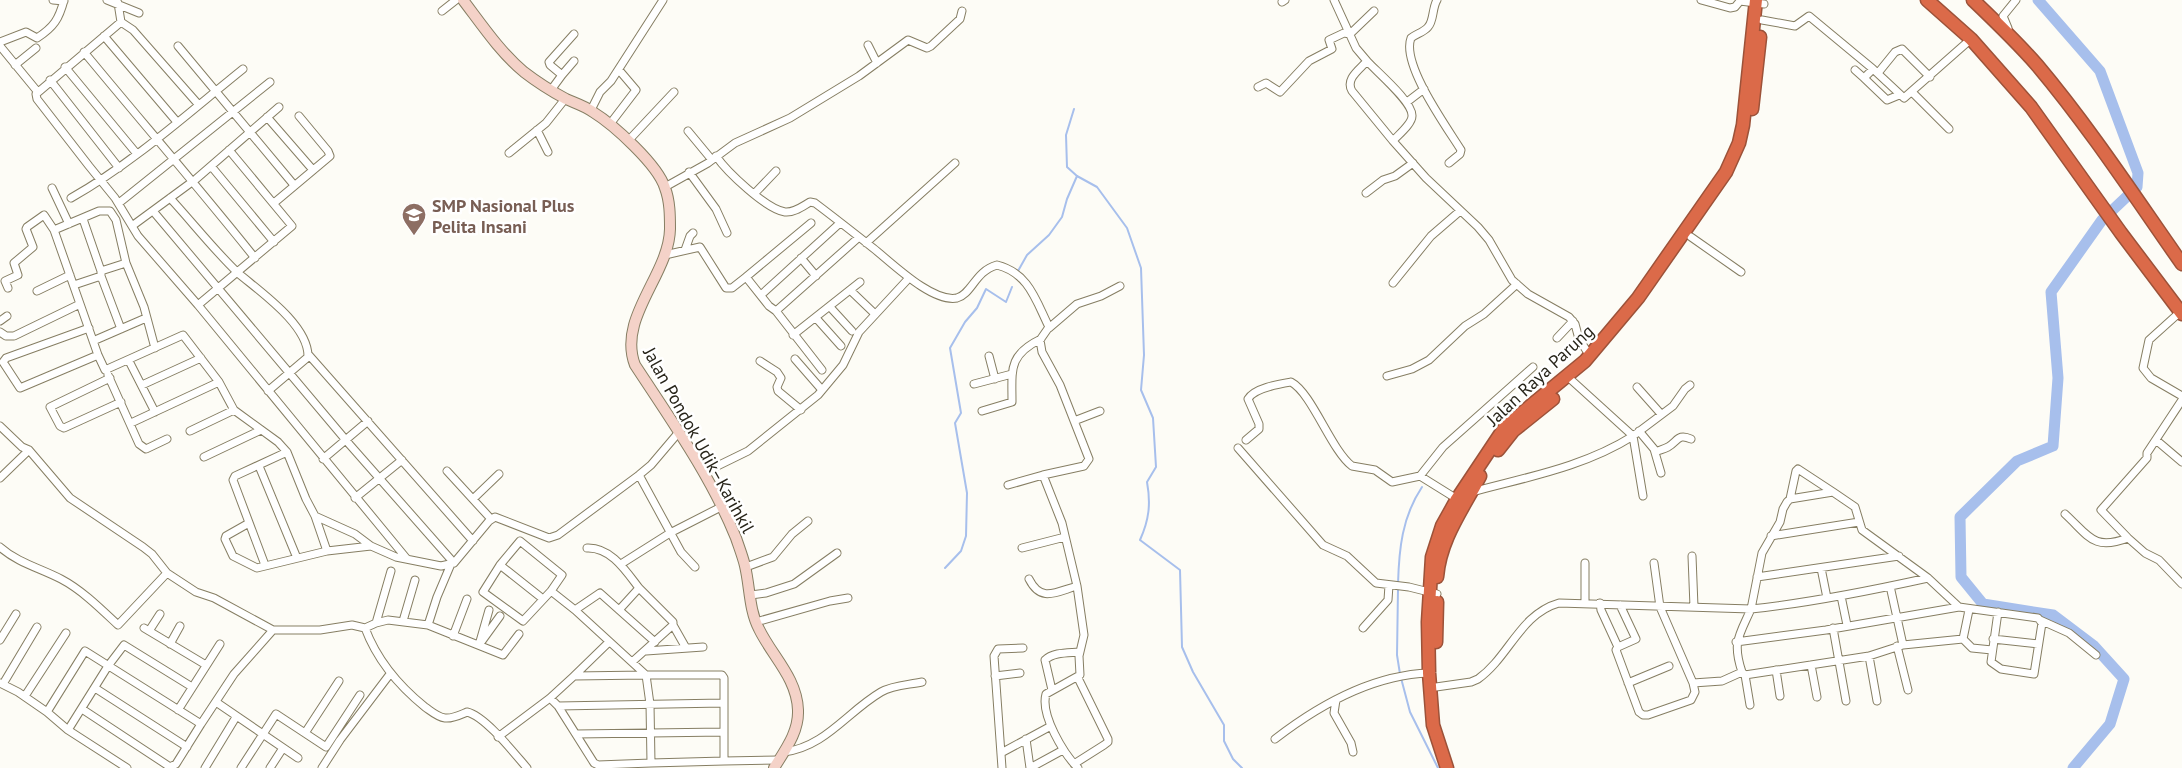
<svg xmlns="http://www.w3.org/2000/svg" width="2182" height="768" viewBox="0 0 2182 768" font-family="'PT Sans',sans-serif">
<rect width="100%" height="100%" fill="#fdfcf6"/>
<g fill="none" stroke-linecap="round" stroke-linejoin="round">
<path stroke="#a7bfec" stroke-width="2" d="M1074 109 1066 135 1067 167 1077 176 1097 187 1127 228 1141 268 1144 355 1141 390 1153 418 1156 467 1147 482C1151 504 1149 520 1140 540L1180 570 1182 647 1193 672 1224 725V741L1233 759 1242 768
M1018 271 1027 255 1049 235 1062 217 1067 199 1077 176
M945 568 961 551 966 536 967 493 955 423 961 413 950 348 965 322 977 308 986 289 1006 302 1012 287
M1398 584C1399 549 1402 517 1422 487
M1398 589 1397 655 1400 674
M1401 678 1410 712 1438 768"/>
<path stroke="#a7bfec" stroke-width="11" d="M2038 0 2100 71 2138 173 2137 187 2102 220 2051 292 2058 378 2053 446 2017 461 1960 517 1961 577 1983 604 2053 615 2094 646 2124 679 2110 724 2073 768"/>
<defs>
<path id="street" d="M53 0 64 1
M107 0 139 13
M1334 0 1356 48 1367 61C1359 70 1345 79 1352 91L1393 141 1426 178 1478 227 1489 240 1512 280 1528 294 1569 317 1575 324 1579 339 1590 356
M1437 0C1432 8 1434 21 1428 27 1424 32 1416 34 1411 38 1401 64 1446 126 1461 150L1460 154 1449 163
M1701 0 1730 8 1735 7 1740 1
M1740 1 1764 4
M1282 2 1285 0
M118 3 121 22
M442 11 456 0
M1762 20 1795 26 1809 16 1873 69 1904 98 1971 39
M2008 28 2003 16 2016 0
M104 36 177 122
M0 42 26 32 37 38C54 27 59 19 64 0
M868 45 877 63
M0 46 37 91
M178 46 294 185
M84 52C141 121 199 188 255 258
M1367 61C1377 72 1413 102 1412 116 1412 124 1398 135 1393 141
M15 65 36 48
M65 67 137 154
M1855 70 1864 78 1873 69
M1878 73 1895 52 1902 49 1930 77
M562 75 574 61
M1864 78 1887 100 1899 95
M50 80 119 168
M1258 87 1266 83 1280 92 1309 61 1332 49 1329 40 1344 33 1350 34 1374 11
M551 90 562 75 550 65 549 62 574 34
M1912 92 1949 129
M1407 102 1424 89
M198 104 133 30 121 22 36 94 37 99 89 166 115 198 138 236 198 305 407 559
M591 110 600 92 611 81 663 0
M267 117 313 170
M610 124 636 90 619 70
M537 130 548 152
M688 131 712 160
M628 141 674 92
M509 153 546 123 565 99
M716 156C727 172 766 209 785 212 794 213 803 206 810 202L815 203C835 218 854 233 873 248 891 262 932 303 957 298 972 294 975 271 997 265 1029 273 1036 301 1049 327L1040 340 1042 352 1060 385 1089 459 1084 466 1043 475 1062 523 1077 586 1084 635 1079 656 1080 675 1046 694C1040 715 1064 754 1078 768
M211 166 274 242
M689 172 716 209 727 233
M665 187 708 163 735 143 790 118 859 76 908 40 927 48 931 46 960 19 962 11
M52 188 69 224
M755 193 776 171
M1366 193 1383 180 1395 176 1413 163
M71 198C133 163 187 114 243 69
M170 198C193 223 214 250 238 273 259 291 309 325 308 357L268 391
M119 203 270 82
M274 203 330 156 328 151 299 116
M153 211 350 445 454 563
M83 219 101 271
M132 226 196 179 279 107
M1691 237 1741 272
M866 243 955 163
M685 250 690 236 693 233
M665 255 700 247 726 288H732L746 277 769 306 776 311 858 238
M801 258 816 276
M746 277 811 223
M1393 283 1431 236 1460 211
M74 285 101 276
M8 288 5 281 18 275 14 263 33 247 26 229 27 227 44 215 54 230
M850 290 875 314
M37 291 70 275
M761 295 840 223
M198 305 292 226 229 150
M830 307 852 331
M776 311 822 370
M2180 312 2149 340 2143 368 2151 378 2182 396
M816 318 841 346
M0 321 7 316
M89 328 6 358 3 362 20 388 98 355
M1049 328 1077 304 1101 296 1120 286
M121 329 101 276V271L126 263
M0 332 6 336H14L80 304
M793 335 860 282
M1557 338 1573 321
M93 341 146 318
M155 348 144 307 126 263 116 220 110 211H99L54 230 98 355 105 370 183 335 219 382 234 410 278 442 287 452 306 499 315 516 355 534 371 546 396 557 441 566 454 563 489 521 495 517 549 538 558 535 639 475 651 465 679 432
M308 354 473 541
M989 356 995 379
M795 359 822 390
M129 361 155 412
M760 361 777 372 781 378 777 387 778 391 801 410
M108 375 139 444 146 449 167 439
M1387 376 1412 369 1429 360 1465 326 1484 314 1517 284
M1568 377 1633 436 1673 406 1685 389 1690 385
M110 378 50 407 60 426 64 428 121 402
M974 384 1012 374
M142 385 201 358
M1637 387 1661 414
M2182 400 2147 453V458L2101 510 2128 538 2145 553 2159 560 2182 584
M982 411 1012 402C1012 370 1008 355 1041 339
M1074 421 1100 411
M131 423 219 382
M0 426 22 447 29 450 70 498 143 547 152 554 167 573 196 592 214 598 273 630H320L352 625 365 628C377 660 399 686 425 707 431 711 437 717 445 718 452 719 460 715 467 712 485 716 514 753 527 768
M190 431 234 410
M1639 431 1654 449 1661 473
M1246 440 1259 429V424L1248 399C1254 388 1279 384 1291 382 1312 393 1331 450 1352 466L1375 470 1392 482 1420 476 1457 499
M2156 440 2182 462
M1238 448 1323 545 1347 556 1376 583 1409 587 1437 594
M1655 452C1660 450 1664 449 1668 447 1678 441 1678 433 1691 439
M204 457 261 430
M323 459 368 421
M259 466 297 558
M447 471 491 519
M703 473 748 451 818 395 843 365 859 332 909 278
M639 475 681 552 695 567
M1420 476 1443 447 1533 367
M0 478 29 450
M1008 485 1043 475
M1472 492C1527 477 1584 467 1633 436L1643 496
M355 498 402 460
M473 499 499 474
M1790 499 1796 471 1798 469 1833 492
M2065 514C2089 536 2093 551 2128 538
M315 516 327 551
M249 523 226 536 225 539 233 556 257 568 327 551 371 546
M1771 536 1859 522
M0 547C18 563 40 568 61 579 82 590 101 609 118 625L167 573
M587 548C611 547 626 571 639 588
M1022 548 1065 537
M1692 556 1694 607
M1654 563 1660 607 1693 683
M621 564 670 533 721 507
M265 565 233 480 235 476 287 452
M500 565 543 599
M746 567 773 557 792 534 808 521
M1821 568 1827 598
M1757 577 1899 556
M1029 579C1041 603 1056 592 1077 586
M1890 586 1903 645
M551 591 562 575 520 541 500 565 483 592 523 621 551 591 575 610 646 675H722L724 678V761L779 760
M751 595 766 593 794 584 837 553
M1841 596 1847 625
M1585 603V563
M1600 603 1601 610 1618 647
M1620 605 1636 639 1618 647 1616 650 1639 712 1643 715H1648L1691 700 1695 692 1693 683 1722 681 1742 672C1732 642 1739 636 1751 609 1810 603 1869 591 1928 578
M489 610 479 645 500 616
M575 610 600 593 655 642
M619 610 639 588 673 622V625L632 662
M2040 620 2069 633 2096 655
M403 621 415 580
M756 622 830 601 848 598
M376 623 388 620 428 625 437 597 451 564
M428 625 503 655 519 634
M673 625 686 648
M144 628 206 665
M365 628 376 623 391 571
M1363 628 1388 600 1389 585
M1833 628 1846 701
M149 631 160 614
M453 636 467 599
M1963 639 1972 648 1992 650
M1993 639 2038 644
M0 640 16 614
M1736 642 1826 630 1959 607
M170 644 180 626
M1897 646 1908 690
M646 651 703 647
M1869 656 1877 701
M1811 665 1817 697
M1776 670 1780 696
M1742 672 1745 675 1869 656 1903 645 1963 639 1969 610
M1745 675 1750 705
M574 676 609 642
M995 676 1020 673
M0 683 18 692 47 712 85 651 201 724 234 674 273 630
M1628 683 1669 666
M3 684 37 627
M1436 687 1471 682 1478 679C1509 657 1520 614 1559 603L1751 609 1762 553 1780 522 1783 509 1787 502 1790 499 1833 492 1855 507 1862 530 1928 578 1959 607 2038 618 2042 623 2034 674 2001 669 1991 662 1998 612
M95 688 187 747
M1052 690 1045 660C1053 652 1068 653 1079 652
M25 696 66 633
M550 698 558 706 594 763 598 765 651 763
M1336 700 1334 713 1351 743 1353 752
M216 702 298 758
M558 706 723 703
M82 709 170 767 176 764 201 724
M178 710 220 644
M47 712 68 730 127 768
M68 730 108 666 124 645 192 687
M305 733 339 681
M576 734 724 732
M498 737 550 698 574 676 646 675 650 704 651 763 724 761
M1026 739 1030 768
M1275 739C1319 705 1372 675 1429 673
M784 752C825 747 847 712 881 692 893 685 908 685 922 682
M1001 753 1051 726
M1074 764 1104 745 1108 742V739L1078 678
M205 768 236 717
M241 768 276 714 326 747 360 695
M270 768 283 748
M322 768 340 740 390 674
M1002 768 994 656 998 649 1023 648
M1030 768 1063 750"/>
<path id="secondary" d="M463 0C482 25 500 52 524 72 537 82 551 91 566 99 575 103 585 106 593 112 614 125 658 165 665 188 670 201 670 216 670 229 669 275 617 318 635 365 671 420 711 476 736 538 739 547 743 557 745 566 750 587 749 610 759 629 772 656 797 678 798 710 799 732 785 750 774 768"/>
<path id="highway" d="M1927 0 1971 39 2031 107 2121 233 2182 314
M1973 0C1995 21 2017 42 2037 65 2090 128 2135 197 2182 264
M1752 109 1760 37
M1498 450 1513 431 1553 399
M1437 577C1440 539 1463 509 1480 476
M1436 642 1437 602
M1447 768 1433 725 1429 673 1428 622 1432 557 1442 526 1457 499 1505 427 1585 361 1638 298 1726 172 1739 143 1743 125 1756 0"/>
</defs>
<use href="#street" stroke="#867e63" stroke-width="9"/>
<use href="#secondary" stroke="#867e63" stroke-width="12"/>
<use href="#highway" stroke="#9c5239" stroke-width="15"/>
<use href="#street" stroke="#fff" stroke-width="7"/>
<use href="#secondary" stroke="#f4d2c8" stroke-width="10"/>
<use href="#highway" stroke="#db6a49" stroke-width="12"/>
</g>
<defs>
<symbol id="school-pin" viewBox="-11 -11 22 30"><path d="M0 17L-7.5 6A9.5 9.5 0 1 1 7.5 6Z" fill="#8d6e63" stroke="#fff"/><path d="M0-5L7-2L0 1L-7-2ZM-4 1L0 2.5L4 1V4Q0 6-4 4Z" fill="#fff"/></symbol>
</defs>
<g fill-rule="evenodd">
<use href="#school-pin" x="400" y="201" width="28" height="38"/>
</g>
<g text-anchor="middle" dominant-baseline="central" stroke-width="5" stroke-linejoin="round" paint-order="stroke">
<g font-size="18" font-weight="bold" fill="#785e54" stroke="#fff" text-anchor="start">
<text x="432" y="205">SMP Nasional Plus<tspan x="432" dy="21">Pelita Insani</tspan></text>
</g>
<g font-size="18" fill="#28251a" stroke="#fff">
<text transform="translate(1540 375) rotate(-43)">Jalan Raya Parung</text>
<text transform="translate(699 440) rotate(61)">Jalan Pondok Udik–Karihkil</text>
</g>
</g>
</svg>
